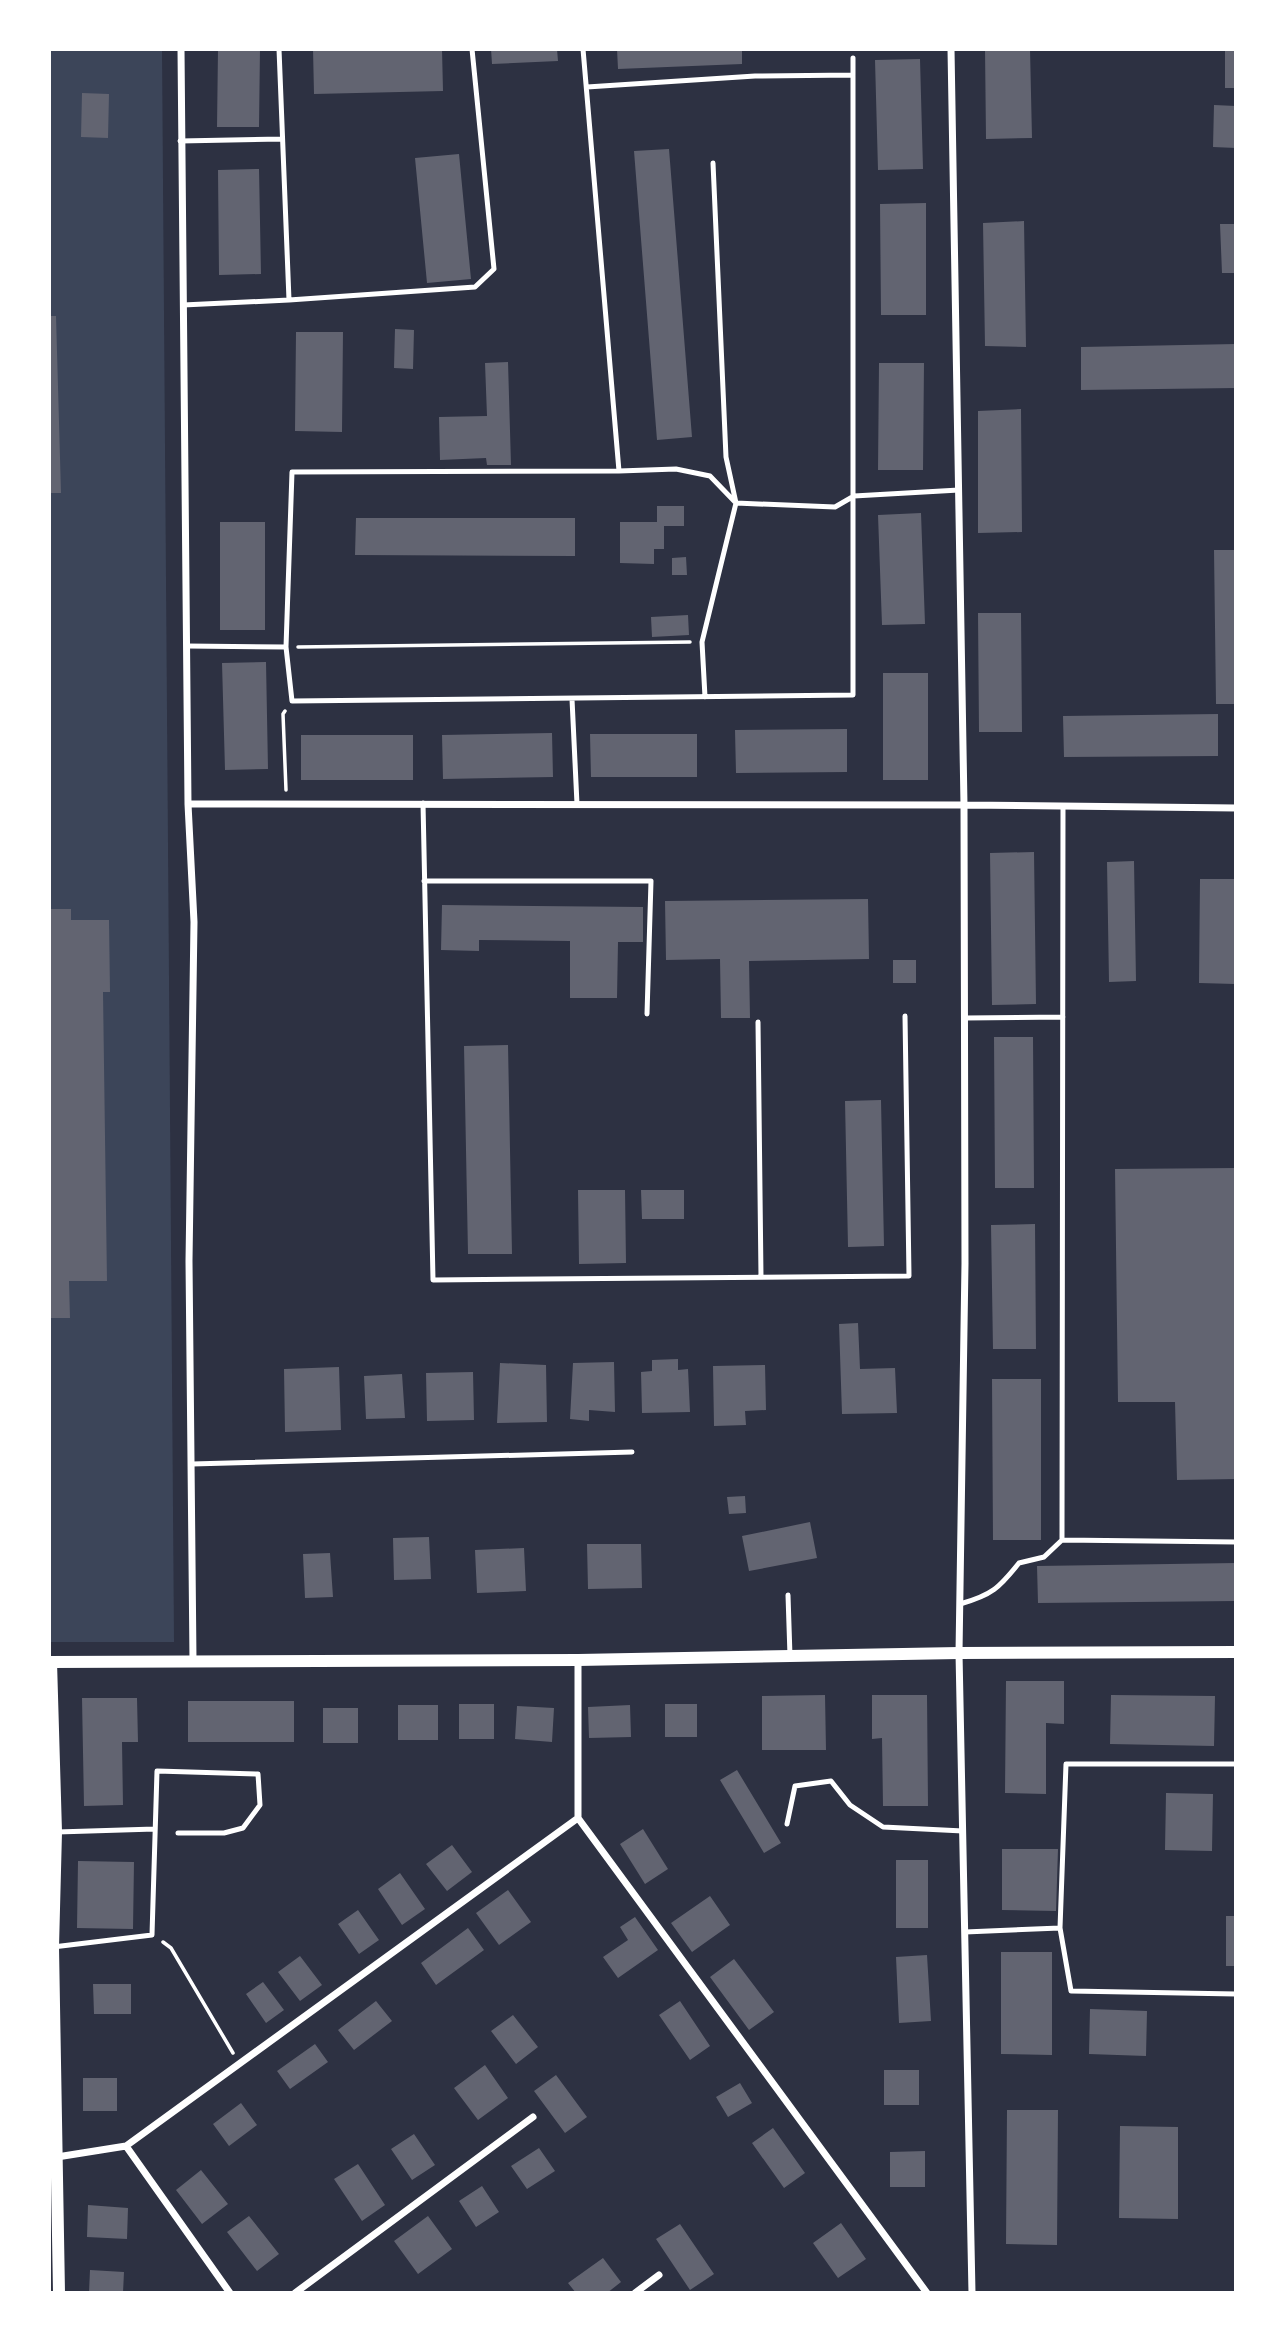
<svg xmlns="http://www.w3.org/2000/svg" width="1285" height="2342" viewBox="0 0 1285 2342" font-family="Arial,sans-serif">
<rect width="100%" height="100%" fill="#2d3142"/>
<path fill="#3c4559" d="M49 49H162L174 1642H49Z"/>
<path fill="#626471" d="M218 49H260L259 127H217Z
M313 49H442L443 91 314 94Z
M491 49H557L558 61 492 64Z
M617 49H742V64L618 69Z
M985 49H1030L1032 138 986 139Z
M1225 49H1236V88H1225Z
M920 59 923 169 878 170 875 60Z
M82 93 109 94 108 138 81 137Z
M1214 105 1236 106V148L1213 147Z
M669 149 692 437 657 440 634 151Z
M459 154 471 279 427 283 415 158Z
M259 169 261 274 219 275 218 170Z
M926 203V315H881L880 204Z
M1024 221 1026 347 985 346 983 223Z
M1220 224H1236V273H1222Z
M49 316H56L61 493H49Z
M395 329 414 330 413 369 394 368Z
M296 332H343L342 432 295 431Z
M1236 344V388L1081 390V347Z
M508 362 511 465H487L486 458 440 460 439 417 487 416 485 363Z
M879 363H924L923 470H878Z
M1021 409 1022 532 978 533V411Z
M657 506H684V526H664V549H654V564L620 563V522H657Z
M921 513 925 624 882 625 878 515Z
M356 518H575V556L355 555Z
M220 522H265V630H220Z
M1214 550H1236V704H1216Z
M686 557 687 575H672V558Z
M978 613H1021L1022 732H979Z
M688 615 689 635 652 637 651 617Z
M266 662 268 769 225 770 222 663Z
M883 673H928V780H883Z
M1218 714V756L1064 757 1063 716Z
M847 729V772L736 773 735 730Z
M552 733 553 777 443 779 442 735Z
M590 734H697V777H591Z
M301 735H413V780H301Z
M1034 852 1036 1004 992 1005 990 853Z
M1134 861 1136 981 1109 982 1107 862Z
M1200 879H1236L1235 984 1199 983Z
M868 899 869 959 749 961 750 1018H721L720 959 666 960 665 901Z
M442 905 643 907V942H618L617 998H570V941L479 940V951L441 950Z
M49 909H71V920H109L110 992H103L107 1281H69L70 1318H49Z
M893 960H916V983H893Z
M994 1037H1033L1034 1188H995Z
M508 1045 512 1254H468L464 1046Z
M881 1100 884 1246 848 1247 845 1101Z
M1236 1168V1479L1177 1480 1175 1402H1118L1115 1169Z
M578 1190H625L626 1263 579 1264Z
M641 1190H684V1219H642Z
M1035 1224 1036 1349H993L991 1225Z
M858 1323 860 1369 895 1368 897 1413 842 1414 839 1324Z
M678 1359V1370L688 1369 690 1412 642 1413 641 1372 652 1371V1360Z
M614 1362 615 1412 589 1410V1421L570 1419 573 1363Z
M500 1363 546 1365 547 1422 497 1423Z
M765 1365 766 1410 745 1411 746 1425 714 1426 713 1366Z
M339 1367 341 1430 285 1432 284 1369Z
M473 1372 474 1420 427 1421 426 1373Z
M402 1374 405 1418 366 1419 364 1376Z
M992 1379H1041V1540H993Z
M745 1496 746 1513 729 1514 727 1497Z
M810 1522 817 1558 749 1571 742 1536Z
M429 1537 431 1579 394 1580 393 1538Z
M587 1544H641L642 1588 588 1589Z
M524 1548 526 1591 477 1593 475 1550Z
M330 1553 333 1597 305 1598 303 1554Z
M1236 1563V1601L1038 1603 1037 1566Z
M1006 1681H1064V1724L1046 1723V1794L1005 1793Z
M825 1695 826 1750H762V1696Z
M872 1695H927L928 1806H883L882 1738 872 1739Z
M1111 1695 1215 1696 1214 1746 1110 1744Z
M82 1698H137L138 1742H122L123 1805 84 1806Z
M188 1701H294V1742H188Z
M459 1704H494V1739H459Z
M665 1704H697V1737H665Z
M398 1705H438V1740H398Z
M630 1705 631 1737 589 1738 588 1707Z
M517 1706 554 1708 552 1742 515 1739Z
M323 1708H358V1743H323Z
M737 1770 781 1843 764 1853 720 1780Z
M1166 1793 1213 1794 1212 1851 1165 1850Z
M643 1829 668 1869 645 1884 620 1844Z
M452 1845 472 1872 447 1891 426 1864Z
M1002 1849H1058L1056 1911 1002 1910Z
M896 1860H928V1928H896Z
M78 1861 134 1862 133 1929 77 1928Z
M400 1873 425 1909 402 1925 378 1889Z
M508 1890 531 1922 499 1945 476 1913Z
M710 1896 730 1925 692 1952 671 1923Z
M358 1910 379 1940 359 1954 338 1924Z
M1226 1916H1236V1966H1226Z
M635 1917 658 1950 618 1978 603 1957 628 1940 620 1927Z
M468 1928 484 1950 436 1985 421 1963Z
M1001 1952H1052V2055L1001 2054Z
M927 1955 931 2021 899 2023 896 1957Z
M300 1956 322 1985 300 2001 278 1972Z
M734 1959 774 2012 749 2030 710 1977Z
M263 1982 284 2010 266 2023 246 1994Z
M93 1984H131V2014H94Z
M376 2001 392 2021 354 2050 338 2030Z
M680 2001 710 2046 690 2060 659 2015Z
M1090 2009 1147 2011 1146 2056 1089 2054Z
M513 2015 538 2047 516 2064 491 2031Z
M315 2044 328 2062 290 2089 277 2071Z
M485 2065 508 2098 478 2120 454 2088Z
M884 2070H919V2105H884Z
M556 2075 587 2117 565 2133 534 2091Z
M83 2078H117V2111H83Z
M740 2083 752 2103 728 2117 716 2097Z
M241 2103 257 2125 229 2146 213 2124Z
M1007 2110H1058L1057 2245 1006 2244Z
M1120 2126 1178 2127V2219L1119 2218Z
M773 2128 805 2173 784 2188 752 2143Z
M414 2134 435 2165 412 2180 391 2149Z
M539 2148 555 2171 527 2189 511 2166Z
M925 2151V2187H890V2152Z
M358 2164 385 2205 362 2221 334 2179Z
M201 2170 228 2204 202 2224 176 2190Z
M482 2186 499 2212 476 2227 459 2201Z
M88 2205 128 2208 127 2239 87 2237Z
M249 2216 279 2254 257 2271 227 2232Z
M428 2216 452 2249 418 2274 394 2241Z
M841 2223 866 2259 838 2278 813 2243Z
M680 2224 714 2274 690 2290 656 2239Z
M603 2258 621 2282 607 2293H576L568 2283Z
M90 2270 124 2272 123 2293H89Z"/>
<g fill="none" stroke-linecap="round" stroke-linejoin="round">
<path stroke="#fff" stroke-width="3.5" d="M298 647 690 642
M285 711 283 714 286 790
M163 1942 171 1948 233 2053"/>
<path stroke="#fff" stroke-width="5" d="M279 49 289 300 475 287 494 269 472 49
M583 49 619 471 292 472 286 647 292 701 853 695V58
M587 87 755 76 853 75
M180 141 282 139
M183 305 289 300
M619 471 676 469 710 476 736 503 835 507 854 496 959 490
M187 646 286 647
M705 697 702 642 736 503 726 457 713 163
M572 699 577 804
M423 803 433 1280 909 1276 905 1016
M1063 806 1062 1540 1236 1542
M424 881H651L647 1014
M965 1018 1063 1017
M758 1022 761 1277
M192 1464 632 1452
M788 1595 790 1656
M960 1604C992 1595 999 1588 1019 1563L1044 1557 1062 1540
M787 1824 795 1786 831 1781 850 1805 883 1827 963 1831
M57 1832 155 1829
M1060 1928 1071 1991 1236 1994
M965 1932 1060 1928 1066 1764H1236
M53 1947 152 1935 157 1771 258 1774 260 1805 243 1828 224 1833H178"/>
<path stroke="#fff" stroke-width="7" d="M181 49 188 804 194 922 189 1261 193 1660
M951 49 964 805 965 1263 959 1653 972 2293
M188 804 964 805 1236 808
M578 1660V1818
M578 1818 927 2293
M126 2146 230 2293
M57 2157 126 2146 578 1818
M295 2293 533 2117
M635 2293 659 2275"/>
<path stroke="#fff" stroke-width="12" d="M49 1662 578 1660 959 1653 1236 1652
M51 1662 56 1832 53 1947 59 2293"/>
</g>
<rect width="1285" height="2342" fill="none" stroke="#ffffff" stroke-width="102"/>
</svg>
